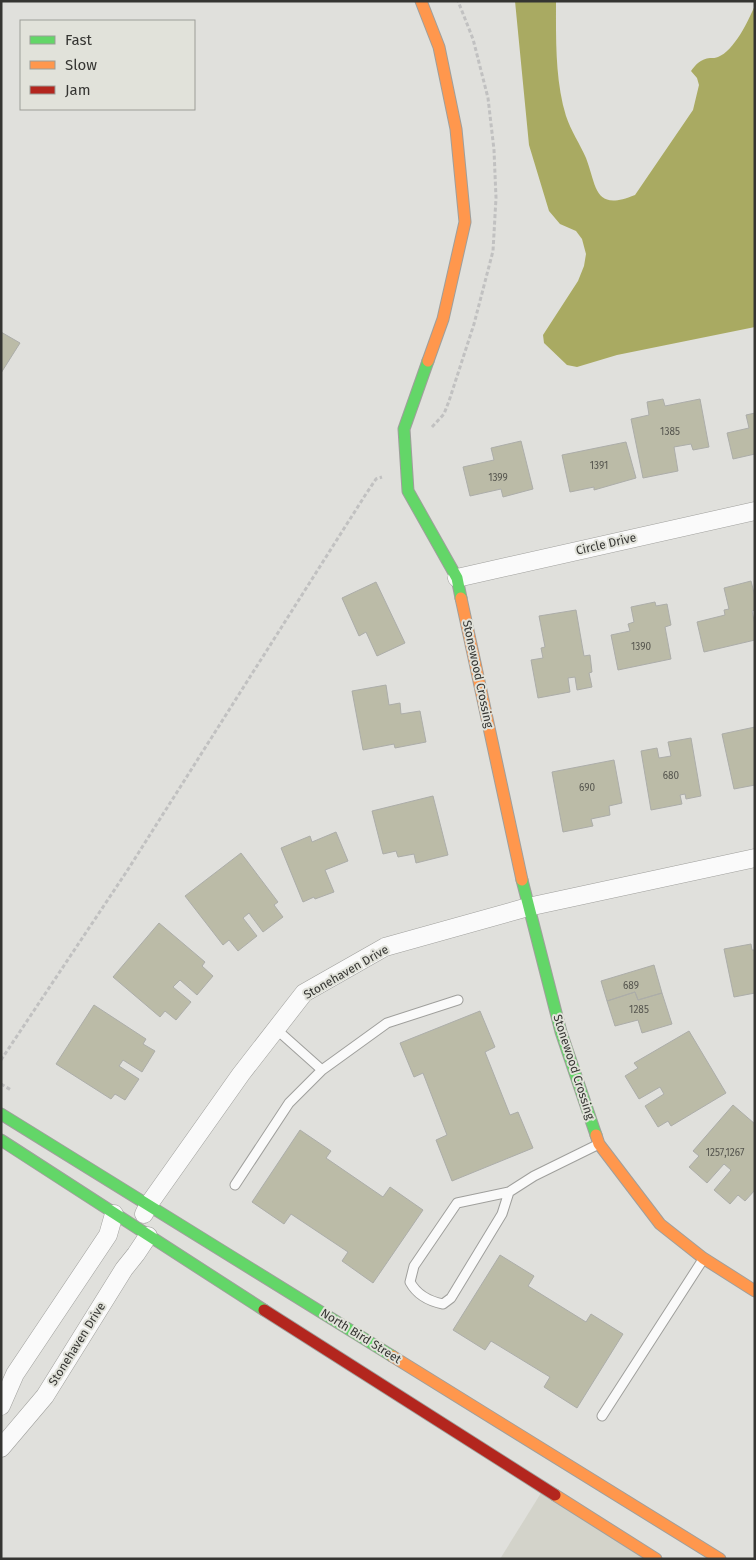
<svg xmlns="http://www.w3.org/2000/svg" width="756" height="1560" viewBox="0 0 756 1560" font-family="'Fira Sans',sans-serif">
<rect width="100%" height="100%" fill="#e0e0dc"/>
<path fill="#d3d3ca" d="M541 1493 645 1559H500Z"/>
<path fill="#a9aa62" d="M515 1H556C556 39 555 80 566 116 571 131 580 144 586 158 597 187 594 212 635 195L693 110 699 85 697 78 691 71C696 64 701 59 710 58 713 58 716 58 718 57 734 51 749 20 755 5V327L617 355 577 367 567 365 544 343 543 335 578 281 584 266 586 254 582 239 576 231 560 224 549 211 529 145Z"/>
<path fill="#bbbba7" stroke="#acada9" d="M1 332 20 343 1 373Z
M663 399 665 406 700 399 709 447 693 450 691 444 674 447 678 471 643 478 631 419 649 415 647 402Z
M755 413V454L733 459 727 433 749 428 746 415Z
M521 441 533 489 503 497 501 489 470 496 463 467 494 460 491 448Z
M626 442 636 478 594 490V487L570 492 562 455Z
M751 581 755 597V610L752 611 755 625V640L704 652 697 622 725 615 724 610 729 609 724 588Z
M376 582 405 643 377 656 366 632 359 636 342 598Z
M655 602 656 606 667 604 671 625 665 627 671 659 618 670 611 635 630 631 628 624 634 622 631 607Z
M576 610 584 656 590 655 592 672 589 673 592 687 577 690 575 677 568 678 570 692 538 698 531 660 543 658 541 648 545 647 539 616Z
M386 685 389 705 400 703 401 714 420 711 426 742 395 748 394 744 363 750 352 691Z
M755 727V785L734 789 722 734Z
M691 738 701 796 686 799 685 794 680 795 682 804 651 810 641 751 657 748 659 758 671 756 668 742Z
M614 760 622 803 609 806 610 815 591 819 593 826 563 832 552 772Z
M433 796 448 855 416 863 414 854 398 857 396 851 383 854 372 811Z
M336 832 348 861 325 870 334 892 315 899 314 897 303 902 281 848 310 836 312 842Z
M241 853 278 902 274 905 283 917 263 932 249 913 243 918 257 936 238 951 229 940 223 945 185 896Z
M159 923 205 962 202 966 213 976 197 995 180 980 173 987 191 1002 176 1020 165 1011 160 1017 113 977Z
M751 944 752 950H755V993L734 997 724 949Z
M654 965 662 993 638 1000 635 992 607 1001 601 981Z
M635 992 638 1000 662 993 672 1024 642 1033 638 1020 615 1026 607 1001Z
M94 1005 146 1039 143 1044 155 1051 142 1072 123 1060 119 1066 139 1079 125 1100 115 1094 111 1099 56 1064Z
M480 1011 495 1047 485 1052 510 1115 518 1112 533 1148 452 1181 436 1140 447 1135 423 1073 414 1077 400 1043Z
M689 1031 726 1093 671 1126 668 1121 658 1127 645 1106 664 1094 660 1087 639 1099 625 1076 638 1068 634 1063Z
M733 1105 755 1124V1190L745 1201 738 1195 730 1204 714 1190 731 1170 724 1164 707 1183 689 1167 699 1156 693 1151Z
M300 1130 331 1151 326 1158 383 1197 390 1187 423 1210 373 1283 342 1261 348 1252 291 1214 284 1224 252 1202Z
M500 1255 534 1276 528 1286 586 1322 591 1314 623 1334 577 1408 544 1387 550 1377 491 1341 485 1350 453 1330Z"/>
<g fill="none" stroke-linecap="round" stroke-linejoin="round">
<defs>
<path id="lane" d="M276 1029 322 1070
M235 1185 289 1103 322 1070 387 1023 458 1000
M509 1192 457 1203 414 1266 410 1282C417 1295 428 1301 443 1304L451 1298 502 1214 509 1192 534 1176 597 1145
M602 1416 702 1261"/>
<path id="street" d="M457 578 755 511
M144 1214 149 1204 241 1074 304 993 385 947 528 907 755 858
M1 1406 15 1374 108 1235 114 1214
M1 1448 45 1396 124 1269 136 1254 148 1236"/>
<path id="fast" d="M428 361 404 429 408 491 457 578 461 598
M522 880 561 1032 596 1135
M1 1114 392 1356
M1 1140 264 1310"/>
<path id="slow" d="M421 1 439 47 456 129 465 222 443 319 428 361
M461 598 522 880
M596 1135 599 1144 660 1224 703 1258 755 1291
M392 1356 720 1559
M555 1495 656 1559"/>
<path id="jam" d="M264 1310 555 1495"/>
</defs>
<use href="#lane" stroke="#9f9f9c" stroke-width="11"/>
<use href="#street" stroke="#9f9f9c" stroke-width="19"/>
<use href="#fast" stroke="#9f9f9c" stroke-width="13"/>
<use href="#slow" stroke="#9f9f9c" stroke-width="13"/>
<use href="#jam" stroke="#9f9f9c" stroke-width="13"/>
<path stroke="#c1c1c1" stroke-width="3" stroke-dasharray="4 2.5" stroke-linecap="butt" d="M432 427 444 414 449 401 474 324 493 251 496 198 494 150 488 98 473 39 458 1
M1 1060 127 871 364 497 376 479 382 477
M1 1084 11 1090"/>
<use href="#lane" stroke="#fafafa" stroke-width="9"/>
<use href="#street" stroke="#fafafa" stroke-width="18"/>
<use href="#fast" stroke="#63d668" stroke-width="11"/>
<use href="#slow" stroke="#ff974d" stroke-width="11"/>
<use href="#jam" stroke="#b3261e" stroke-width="11"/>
</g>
<g text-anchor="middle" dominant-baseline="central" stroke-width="4" stroke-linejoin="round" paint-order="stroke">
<g font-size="10" fill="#56564f">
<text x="670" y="432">1385</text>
<text x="599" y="466">1391</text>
<text x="498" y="478">1399</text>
<text x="641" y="647">1390</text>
<text x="671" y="776">680</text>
<text x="587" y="788">690</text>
<text x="631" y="986">689</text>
<text x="639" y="1010">1285</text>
<text x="725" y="1153">1257,1267</text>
</g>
<g font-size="12" fill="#353532" stroke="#e1e2da">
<text transform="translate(606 544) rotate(-13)">Circle Drive</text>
<text transform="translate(478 674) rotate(78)">Stonewood Crossing</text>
<text transform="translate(346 972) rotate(-30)">Stonehaven Drive</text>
<text transform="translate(574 1067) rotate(72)">Stonewood Crossing</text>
<text transform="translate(361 1336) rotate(32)">North Bird Street</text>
<text transform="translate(77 1344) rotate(-58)">Stonehaven Drive</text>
</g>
</g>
<rect width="756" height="1560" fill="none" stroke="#353532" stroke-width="5"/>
<rect x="20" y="20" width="175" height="90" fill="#e1e2da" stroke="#9c9d97"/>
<rect x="30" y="36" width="25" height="8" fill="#63d668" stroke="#9c9d97"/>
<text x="65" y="45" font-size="15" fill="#353532">Fast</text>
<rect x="30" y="61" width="25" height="8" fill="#ff974d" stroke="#9c9d97"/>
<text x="65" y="70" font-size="15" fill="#353532">Slow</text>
<rect x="30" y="86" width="25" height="8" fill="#b3261e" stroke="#9c9d97"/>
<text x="65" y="95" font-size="15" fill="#353532">Jam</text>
</svg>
